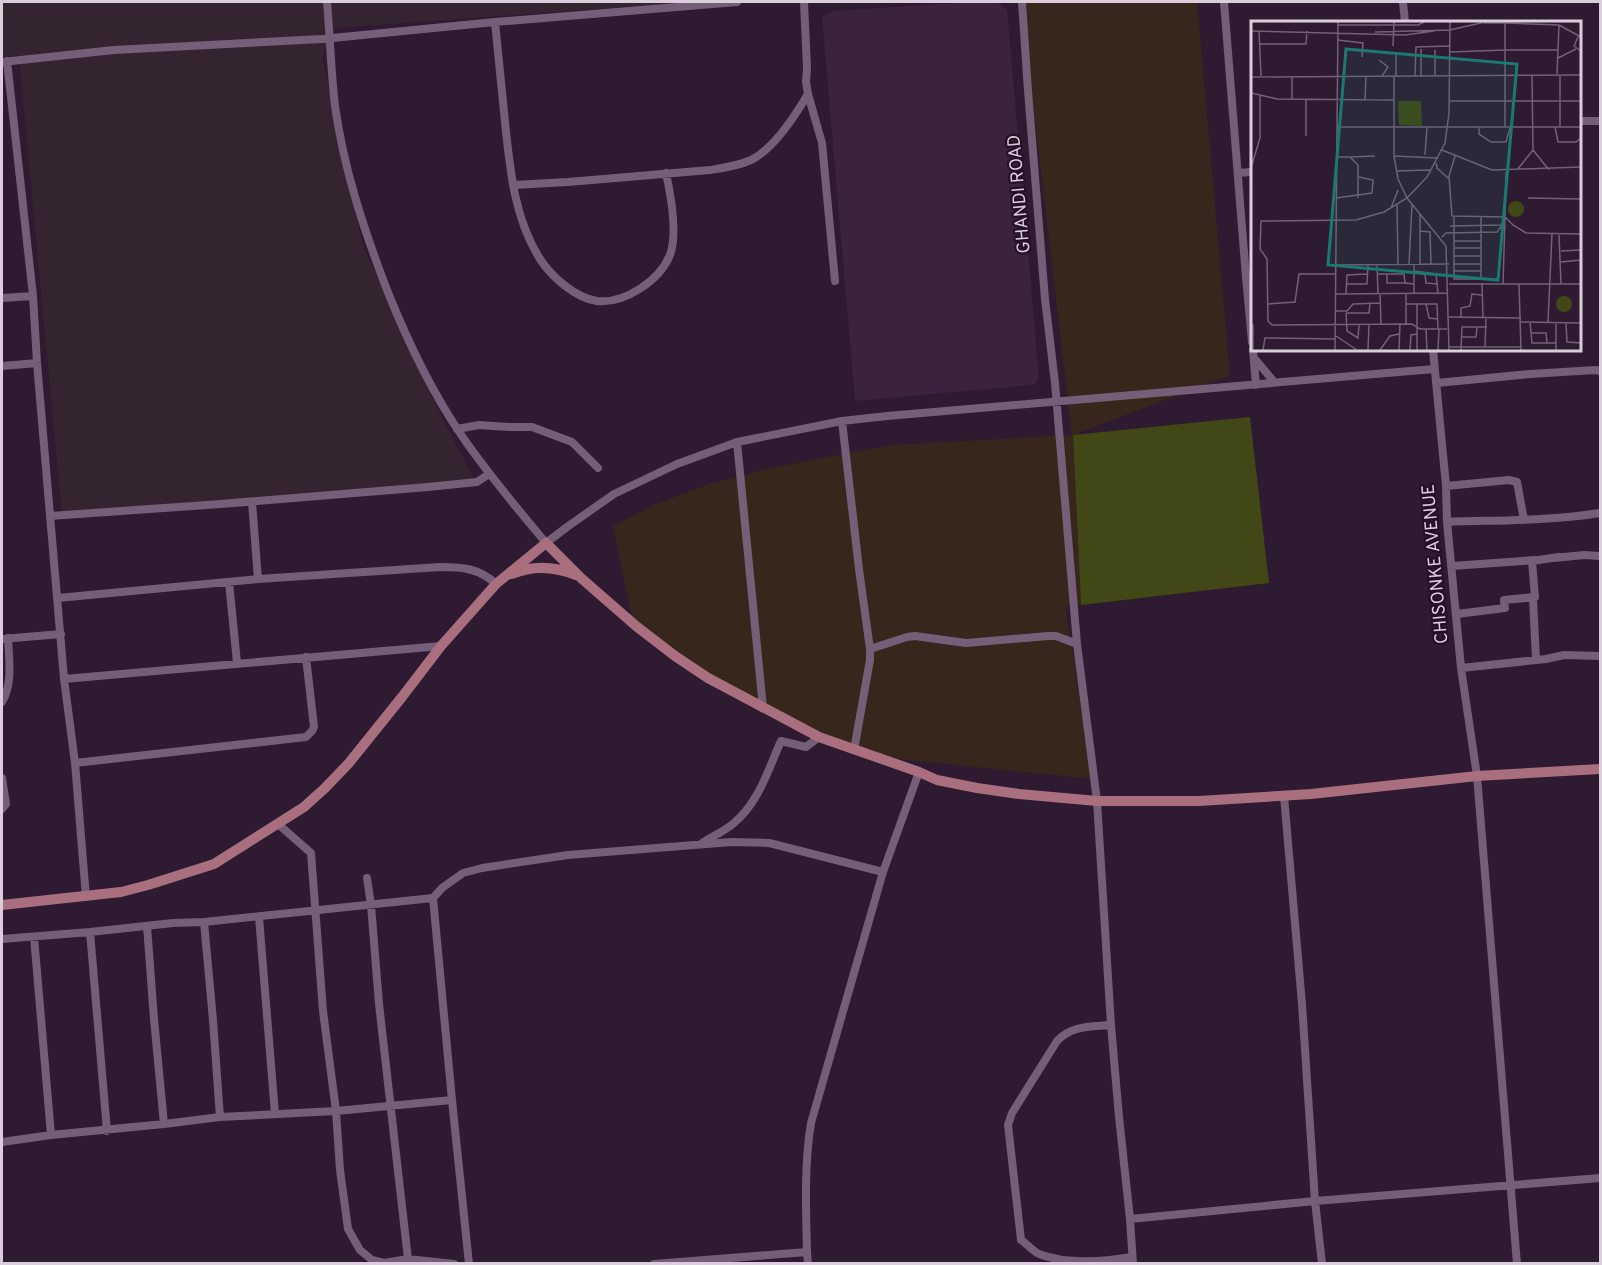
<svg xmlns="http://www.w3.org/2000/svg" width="1602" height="1265" viewBox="0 0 1602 1265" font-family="Overpass,sans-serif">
<rect width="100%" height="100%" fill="#2e1a31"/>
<path fill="#36261c" d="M1021 2H1197L1230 375 1073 435 1081 605 1065 606 1093 779 859 755 732 690 633 622 613 526 656 504 709 484 771 468 891 445 1072 435Z"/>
<path fill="#34242f" d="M2 2H693L335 28 322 57 363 246 433 400 475 481 62 516 19 56 2 57Z"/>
<path fill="#3b233e" d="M970 2H998L1007 10 1039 378 1033 385 855 401 822 17 832 11Z"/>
<path fill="#414715" d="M1250 417 1269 583 1081 605 1073 435Z"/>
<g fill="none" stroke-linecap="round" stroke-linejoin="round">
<path stroke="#755e78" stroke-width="8" d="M327 2C330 36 331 72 335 106 344 170 364 230 387 290 407 340 431 391 462 436 487 473 517 508 546 543L567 527 614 494 677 464 737 442 842 421 887 416 1434 369
M1022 2 1028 91 1045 299 1055 383 1077 644 1097 801 1111 1025 1119 1117 1130 1219 1133 1264
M1224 2 1246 277 1252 342
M1403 2 1405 22
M495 22C498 55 502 89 505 122 510 169 514 218 540 259 551 276 575 298 597 301 625 304 660 280 670 255 678 233 671 196 666 173
M7 61 33 296 37 363 64 679 75 763 86 897
M2 62 114 50 322 39 495 22 737 2
M808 94 822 143 835 281
M1580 121H1600
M1238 173 1252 172
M513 185 568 182 710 170C723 168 738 166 751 160 774 149 795 116 808 94L806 82 807 68 804 2
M2 298 33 296
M1253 350 1256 385
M1433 350 1446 486 1447 522 1461 668 1477 776 1517 1264
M1255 359 1275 383
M2 366 37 363
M1437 383 1530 374 1595 370 1600 371
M842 421 859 569 870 649V660L854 750
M457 429 479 425 509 427H532L572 442 598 468
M737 442 763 708
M1446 486 1509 480 1517 482 1524 520
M252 502 258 579
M50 516 221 504 428 487 477 482 489 474
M1447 522C1498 520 1550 521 1600 513
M1554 558 1584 555 1600 556
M1452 566 1535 560
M229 582 237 663
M58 598 258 579 440 567C462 567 479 568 496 584
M1533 598 1536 660
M1457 614 1505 608 1504 600 1535 597 1532 561 1559 557
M2 639 61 634
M870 649 907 637 915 636 966 643 1048 636H1056L1077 644
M1461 668 1546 659 1564 655 1600 656
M64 679 441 646
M2 702C13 684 9 659 8 638
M75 763 306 737 312 731 314 727 306 657
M2 778 6 804 2 809
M1284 796 1302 1004 1315 1201 1322 1264
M278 824 311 853 323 1011 336 1111 340 1170 348 1229 360 1250 372 1260 384 1263 408 1259
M702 843C713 836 725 831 734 823 759 802 768 770 781 741L806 747 819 737
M367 878 371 905 379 1004 408 1259 454 1264
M259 917 275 1114
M204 922 213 1020 220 1117
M147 926 154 1019 164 1124
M90 932 107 1131
M34 937 51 1135
M2 939 90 932 173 923 204 922 433 898
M1111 1025C1091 1027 1072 1025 1057 1041L1012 1113 1008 1125 1021 1240C1027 1244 1033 1251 1039 1254 1068 1265 1102 1262 1132 1257
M2 1142 51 1135 164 1124 220 1117 336 1111 452 1100
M1130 1219 1315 1201 1600 1178
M469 1264 452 1100 433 898 442 888 463 873 482 868 568 855 732 842 769 843 785 847 883 872
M654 1264 807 1252
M808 1264 807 1252C806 1209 804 1165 811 1123L883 872 919 772"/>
<path stroke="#aa6f7e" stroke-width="10" d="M512 574C533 565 556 567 576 575
M2 905 121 892 148 885 214 864 304 807 325 788 349 763 402 697 441 646 496 584 546 543 581 578 636 626 675 656 708 678 819 737 919 772 937 780 977 788 1019 794 1097 801H1199L1311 794 1477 776 1600 769"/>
</g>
<g text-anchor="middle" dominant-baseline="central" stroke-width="4.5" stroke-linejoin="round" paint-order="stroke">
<g font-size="18" fill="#dbcedc" stroke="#241127">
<text transform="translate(1020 194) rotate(-95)">GHANDI ROAD</text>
<text transform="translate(1436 564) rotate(-95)">CHISONKE AVENUE</text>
</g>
</g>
<g transform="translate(1251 21)">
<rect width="330" height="330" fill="#2e1a31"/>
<path d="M147 80H170L171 105 148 104ZM257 188a8 8 0 1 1 16 0a8 8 0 1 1-16 0ZM305 283a8 8 0 1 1 16 0a8 8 0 1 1-16 0Z" fill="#414715"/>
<path fill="none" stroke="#736275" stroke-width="1.5" d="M255 2 308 4 330 16M86 4H167L173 1M0 10 154 14 183 10M8 10 10 55M124 11 199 9 234 1M328 14 323 25 330 30M86 19 112 22 111 36M9 23H55L56 10M142 25 143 1M199 31 254 29V2H233M307 37 325 28M128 39 137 46 131 55M306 53 308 4M41 55V78M143 55V135L147 158 156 177 133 191 105 199 10 200 9 228 16 238 17 300 21 304 161 303 169 308H196M145 55V33M164 55 165 26 199 25M170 55V28M184 55V29M0 56 330 54M0 72 26 78 143 79M114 79 115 55M199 80H330M86 106H330M228 106V113L240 121H255L259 107M254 106V29H307M304 106 307 121H325L330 117M309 106V54M55 115V79M191 129 241 149 330 146M282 129 298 149M174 134 176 106M143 135 186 137M204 135 198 155 201 195 254 196 252 263M85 136H99L107 144V177M99 136 124 135M185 142 186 147 198 158M0 147 9 117V75M266 149 282 129 281 54M145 150 179 149M255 151 254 196 262 204 275 212 330 213M85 177 121 172 122 159 108 156M277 177 330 178M146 184 147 243M140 187 147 169M169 194V243M203 196V258H230V196M199 205 251 204 253 195M169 210 179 211 180 243M308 214 310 263M191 216 195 212 246 211 251 204M203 220H230M203 227H230M310 230 330 229M203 235H230M310 241 330 239M126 243 127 273M158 243 161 184M203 243H230M85 244 198 243M163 250 185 253 187 272M203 250H230M126 253H153L154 262 163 263M136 253V262H154M174 253 175 262 187 263M231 262 232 296M95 263H116L117 243M198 263H330M268 263 270 329M85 273 197 272M95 273 96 254 116 253M129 273 130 303M163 273V243M166 282V305M17 283 44 281 48 253H85M155 283H186L187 308M175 283 178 297 187 298M85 290H96L102 283 129 282M95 292 96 310 107 317 108 303M95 292H118L119 282M198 296 270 297M210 296V287L219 285 221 273 231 274M270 301 330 302M279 301 281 322H305M297 301 301 212M315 301 316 321 330 322M155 303V273M175 308 176 329M280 312H295L296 322M85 315 106 329M211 316H225L226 306M198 326H270M234 326 235 296M2 329V303M12 329 14 317 84 318M84 329 87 1M117 329 118 303M129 329 139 315 148 313M148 329 149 302M159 329 160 314 166 313M166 329V306M187 329 188 308M198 329 195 225 156 177 176 156 194 122 198 92 199 1M210 329 211 306H236M305 329V301"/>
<path fill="#197a74" fill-opacity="0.15" stroke="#197a74" stroke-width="3" d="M95 28 266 43 247 259 77 244Z"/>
<rect width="330" height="330" fill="none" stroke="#dbcedc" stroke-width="3"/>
</g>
<rect width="1602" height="1265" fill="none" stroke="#dbcedc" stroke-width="6"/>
</svg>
